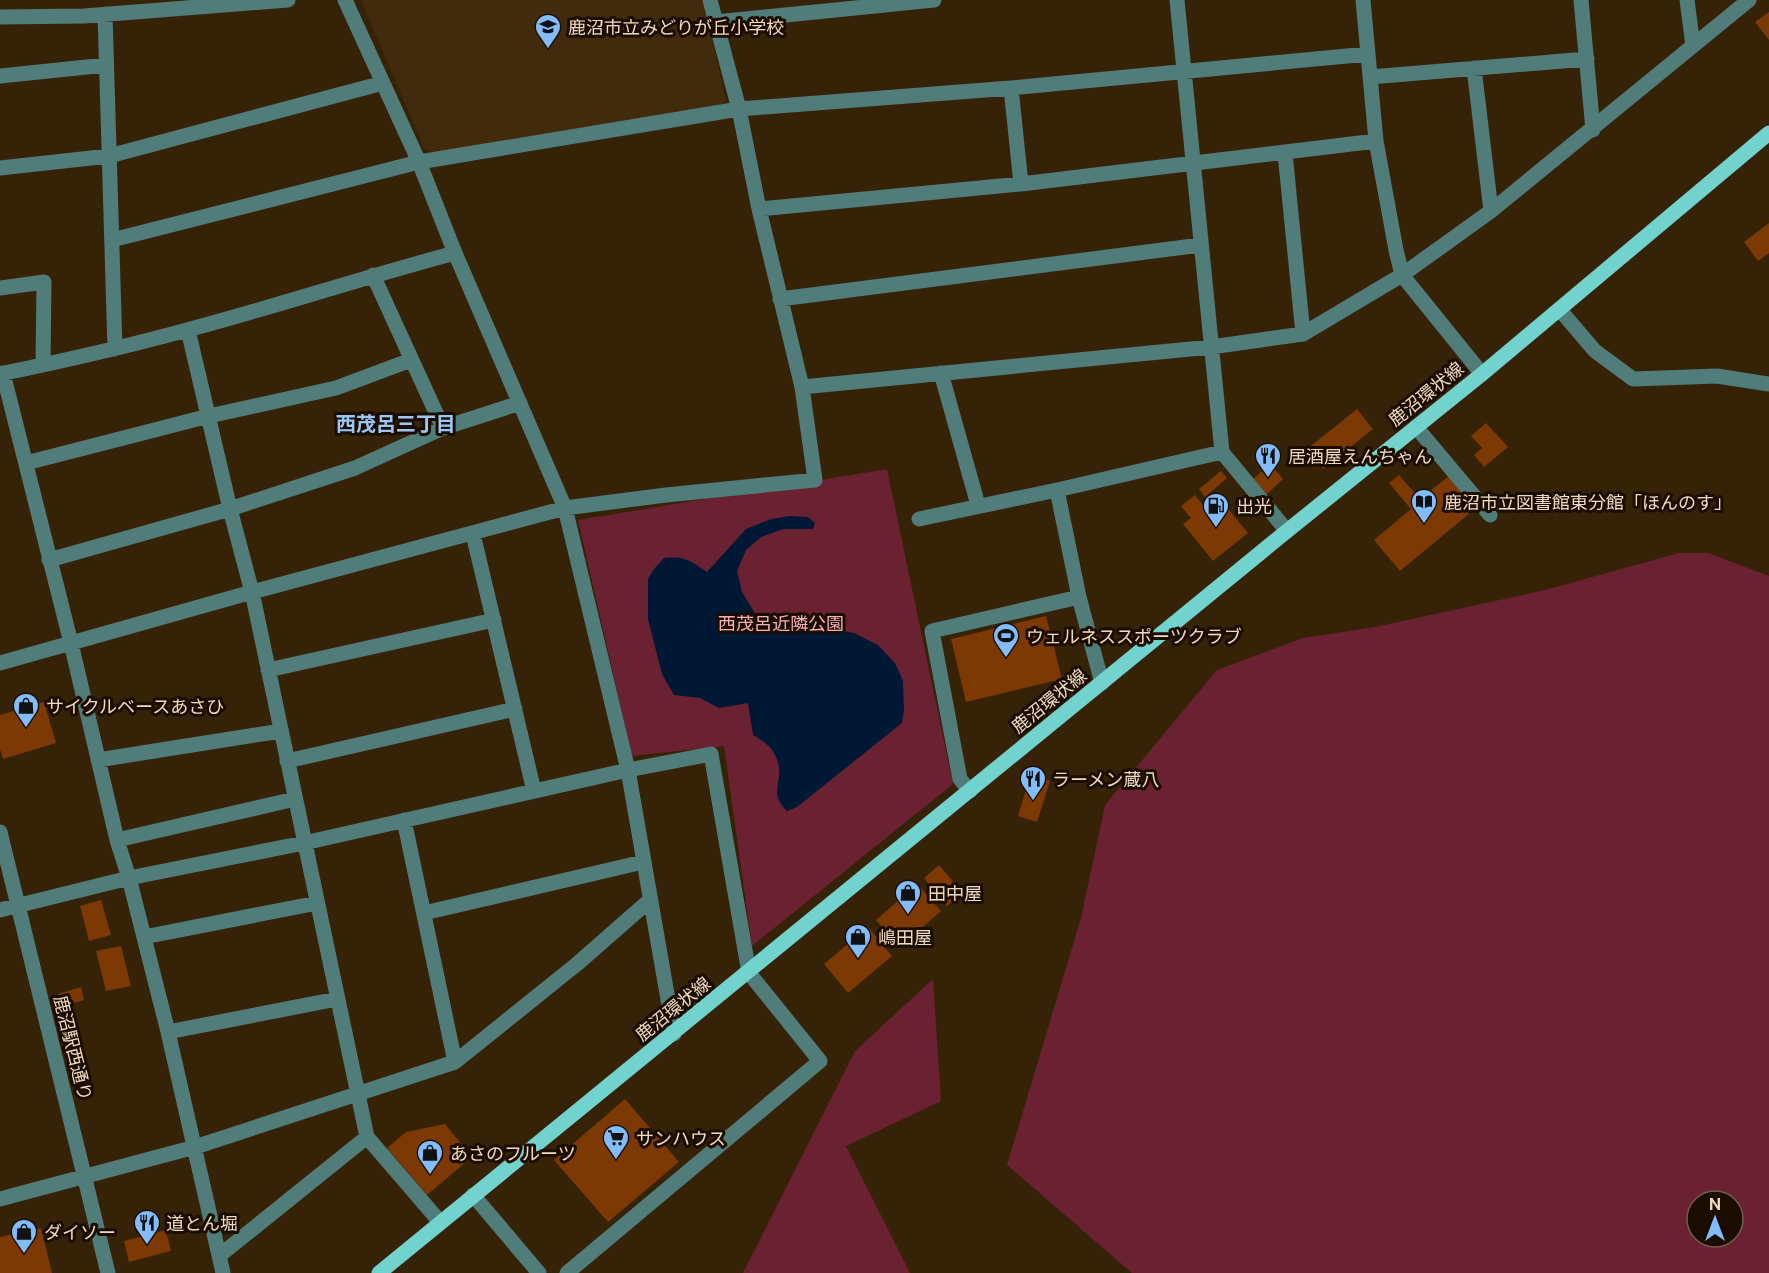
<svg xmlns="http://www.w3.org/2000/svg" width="1769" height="1273" viewBox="0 0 1769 1273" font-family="'Public Sans','Noto Sans JP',sans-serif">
<rect width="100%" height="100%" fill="#362207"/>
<path fill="#422b0c" d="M361 0H703L726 100 720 107 433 152 424 148Z"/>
<path fill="#6a2131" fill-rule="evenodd" d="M887 469 953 784 752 946 724 746 632 756 578 520Z
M1679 553H1708L1769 576V1273H1132L1007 1165 1081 918 1105 805 1217 670 1303 638 1375 627 1545 590ZM1697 1201H1733V1237H1697Z
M933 979 941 1101 846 1146 910 1273H743L855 1051Z"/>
<path fill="#001834" d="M790 516 808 517 815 523 813 529H783L761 537 746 550 737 571 742 592 754 612 776 626 796 629 824 628 854 633 878 645 895 663 903 681 904 710 902 723 797 807 787 811C764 790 791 778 772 750 768 744 760 739 753 735L748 703 719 708 700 698 674 695 662 674 648 619V579L654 569 664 558C686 556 689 560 707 572L746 529 771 519Z"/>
<path fill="#7c3904" d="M1769 12V40L1755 22Z
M1769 223V253L1758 261 1744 242Z
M1357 409 1373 429 1323 469 1307 449Z
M1486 423 1508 447 1484 467 1474 455 1482 448 1471 436Z
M1270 464 1283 479 1266 495 1252 480Z
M1221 471 1227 478 1205 497 1199 489Z
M1399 475 1420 499 1449 476 1476 508 1400 571 1374 540 1411 509 1389 483Z
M1195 495 1205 508 1219 498 1248 533 1213 561 1183 524 1191 518 1181 506Z
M1046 616 1062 679 966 702 951 639Z
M44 702 56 743 3 759 0 749V715Z
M1039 777 1050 781 1037 822 1018 816 1027 786 1035 789Z
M939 865 963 893 947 906 924 878Z
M917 884 941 911 900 947 876 920Z
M101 900 111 935 89 941 80 906Z
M868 927 892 956 848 993 824 964Z
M121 946 131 986 106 991 96 951Z
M81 987 84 1000 61 1007 58 994Z
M625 1099 679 1162 608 1222 554 1160Z
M445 1124 472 1157 427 1195 387 1148 406 1132Z
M41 1228 52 1273H0V1237Z
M166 1230 171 1251 129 1262 124 1241Z"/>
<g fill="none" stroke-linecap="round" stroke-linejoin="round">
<path stroke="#507c79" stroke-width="15" d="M345 0 419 162 455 253 565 508 628 770 674 1034
M1177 0 1222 452 1287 531
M1363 0 1376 141 1396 250 1402 275 1482 374
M1581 0 1593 130
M1687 0 1693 46
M105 14 115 349
M0 17 84 16 288 0
M716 22 934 0
M1474 68 1491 211
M0 76 106 65
M1370 77 1587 59
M1011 88 1021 184
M1285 153 1303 334
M0 168 109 156 383 83
M759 209 1021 184 1376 141
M112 240 419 162 739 109 1011 88 1368 54
M373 275 443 428
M0 288 44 282 43 365
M780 299 1201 245
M1560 310 1595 351 1633 379 1717 376 1769 384
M188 330 230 509 252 592 367 1137 440 1222
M3 373 71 643 117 840 129 878 168 1032 223 1273
M941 373 978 505
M0 374C63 361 125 347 187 330 277 306 365 277 455 253
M802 387 1211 347 1303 334 1402 275 1491 211 1749 0
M1416 427 1490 515
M26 463 209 416 336 388 411 360
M1057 490 1079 597 1102 683
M919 519 1057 490 1222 452
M473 534 534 791
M49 560 230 509 355 468 443 428 520 403
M0 663 252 592 565 508 666 495 815 480 802 387 759 209 739 109 710 0
M268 670 494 620
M98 760 281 731
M287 761 515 709
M970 791 960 779 932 631 1079 597
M404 820 455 1062
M0 832 108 1273
M117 840 295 799
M0 910 129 878 304 843 628 770 711 754 749 973 820 1061 567 1273
M424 913 643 862
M144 937 317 903
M168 1032 337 999
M473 1195 539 1273
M0 1199 195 1147 455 1062 577 964 650 900
M219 1256 367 1137"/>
<path stroke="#72d3ce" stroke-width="15" d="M379 1273 1287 531 1482 374 1769 133"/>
</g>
<defs>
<symbol id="school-pin" viewBox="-11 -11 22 30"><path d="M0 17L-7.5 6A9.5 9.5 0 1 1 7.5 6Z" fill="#82bcfa" stroke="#1b0c00"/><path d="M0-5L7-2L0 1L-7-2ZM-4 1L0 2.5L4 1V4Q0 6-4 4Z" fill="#111"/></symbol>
<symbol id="restaurant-pin" viewBox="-11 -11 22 30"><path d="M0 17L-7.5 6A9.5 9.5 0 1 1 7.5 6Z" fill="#82bcfa" stroke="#1b0c00"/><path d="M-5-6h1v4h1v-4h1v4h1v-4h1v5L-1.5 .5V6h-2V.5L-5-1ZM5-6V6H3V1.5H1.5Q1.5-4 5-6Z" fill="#111"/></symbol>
<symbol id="library-pin" viewBox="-11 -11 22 30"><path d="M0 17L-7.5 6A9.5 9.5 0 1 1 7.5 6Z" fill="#82bcfa" stroke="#1b0c00"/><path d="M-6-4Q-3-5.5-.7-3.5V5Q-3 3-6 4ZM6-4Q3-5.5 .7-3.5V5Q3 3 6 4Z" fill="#111"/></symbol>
<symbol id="fuel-pin" viewBox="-11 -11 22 30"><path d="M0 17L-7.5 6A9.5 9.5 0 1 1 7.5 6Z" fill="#82bcfa" stroke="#1b0c00"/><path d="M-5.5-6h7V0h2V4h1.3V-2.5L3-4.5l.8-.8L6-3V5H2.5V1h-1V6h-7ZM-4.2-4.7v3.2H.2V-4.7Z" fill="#111"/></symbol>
<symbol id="stadium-pin" viewBox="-11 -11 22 30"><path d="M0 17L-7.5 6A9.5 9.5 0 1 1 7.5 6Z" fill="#82bcfa" stroke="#1b0c00"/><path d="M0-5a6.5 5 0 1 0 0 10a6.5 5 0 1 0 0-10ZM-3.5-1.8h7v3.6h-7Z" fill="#111"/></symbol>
<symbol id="shop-pin" viewBox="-11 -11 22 30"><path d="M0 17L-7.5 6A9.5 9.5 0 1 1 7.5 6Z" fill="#82bcfa" stroke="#1b0c00"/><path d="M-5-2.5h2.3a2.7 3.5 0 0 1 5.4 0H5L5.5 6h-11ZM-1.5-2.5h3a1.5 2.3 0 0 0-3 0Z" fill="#111"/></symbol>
<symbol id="supermarket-pin" viewBox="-11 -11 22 30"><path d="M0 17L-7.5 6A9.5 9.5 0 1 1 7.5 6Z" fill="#82bcfa" stroke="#1b0c00"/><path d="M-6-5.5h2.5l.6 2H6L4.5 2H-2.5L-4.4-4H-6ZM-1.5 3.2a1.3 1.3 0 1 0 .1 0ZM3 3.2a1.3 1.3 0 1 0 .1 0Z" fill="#111"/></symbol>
</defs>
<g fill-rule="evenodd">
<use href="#school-pin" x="533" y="12" width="30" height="40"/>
<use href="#restaurant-pin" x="1253" y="441" width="30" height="40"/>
<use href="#library-pin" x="1409" y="487" width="30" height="40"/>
<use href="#fuel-pin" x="1201" y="491" width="30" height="40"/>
<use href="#stadium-pin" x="991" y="621" width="30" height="40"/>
<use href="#shop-pin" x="11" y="691" width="30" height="40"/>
<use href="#restaurant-pin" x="1018" y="764" width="30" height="40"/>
<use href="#shop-pin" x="893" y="878" width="30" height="40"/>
<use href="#shop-pin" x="843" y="922" width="30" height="40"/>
<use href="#supermarket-pin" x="601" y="1123" width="30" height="40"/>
<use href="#shop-pin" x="415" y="1138" width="30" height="40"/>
<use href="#restaurant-pin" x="132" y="1208" width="30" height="40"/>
<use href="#shop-pin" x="9" y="1217" width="30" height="40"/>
</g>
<g text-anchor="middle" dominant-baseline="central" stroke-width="6" stroke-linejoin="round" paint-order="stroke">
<g font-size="18" fill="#efd9c0" stroke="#1b0c00" text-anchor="start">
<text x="568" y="27">鹿沼市立みどりが丘小学校</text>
<text x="1288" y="456">居酒屋えんちゃん</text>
<text x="1444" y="502">鹿沼市立図書館東分館「ほんのす」</text>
<text x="1236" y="506">出光</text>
<text x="1026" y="636">ウェルネススポーツクラブ</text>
<text x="46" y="706">サイクルベースあさひ</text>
<text x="1052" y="779">ラーメン蔵八</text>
<text x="928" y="893">田中屋</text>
<text x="878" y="937">嶋田屋</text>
<text x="636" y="1138">サンハウス</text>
<text x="450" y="1153">あさのフルーツ</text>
<text x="166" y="1223">道とん堀</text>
<text x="44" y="1232">ダイソー</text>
</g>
<g font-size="18" fill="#efd9c0" stroke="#1b0c00">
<text transform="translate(1426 394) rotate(-39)">鹿沼環状線</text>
<text transform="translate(1049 701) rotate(-39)">鹿沼環状線</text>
<text transform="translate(673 1009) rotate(-39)">鹿沼環状線</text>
<text transform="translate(73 1048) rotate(76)">鹿沼駅西通り</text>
</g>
<g font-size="18" fill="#f4aeb7" stroke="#1b0c00">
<text x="781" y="623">西茂呂近隣公園</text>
</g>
<g font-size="20" font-weight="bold" fill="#9cc7f5" stroke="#1b0c00">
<text x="396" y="424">西茂呂三丁目</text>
</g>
</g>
<g transform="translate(1715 1219)"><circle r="28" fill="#1b0c00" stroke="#705e4d" stroke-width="1.5"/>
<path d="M0-4.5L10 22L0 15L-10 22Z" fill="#82bcfa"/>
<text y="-9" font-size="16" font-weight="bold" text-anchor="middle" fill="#efd9c0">N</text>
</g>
</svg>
